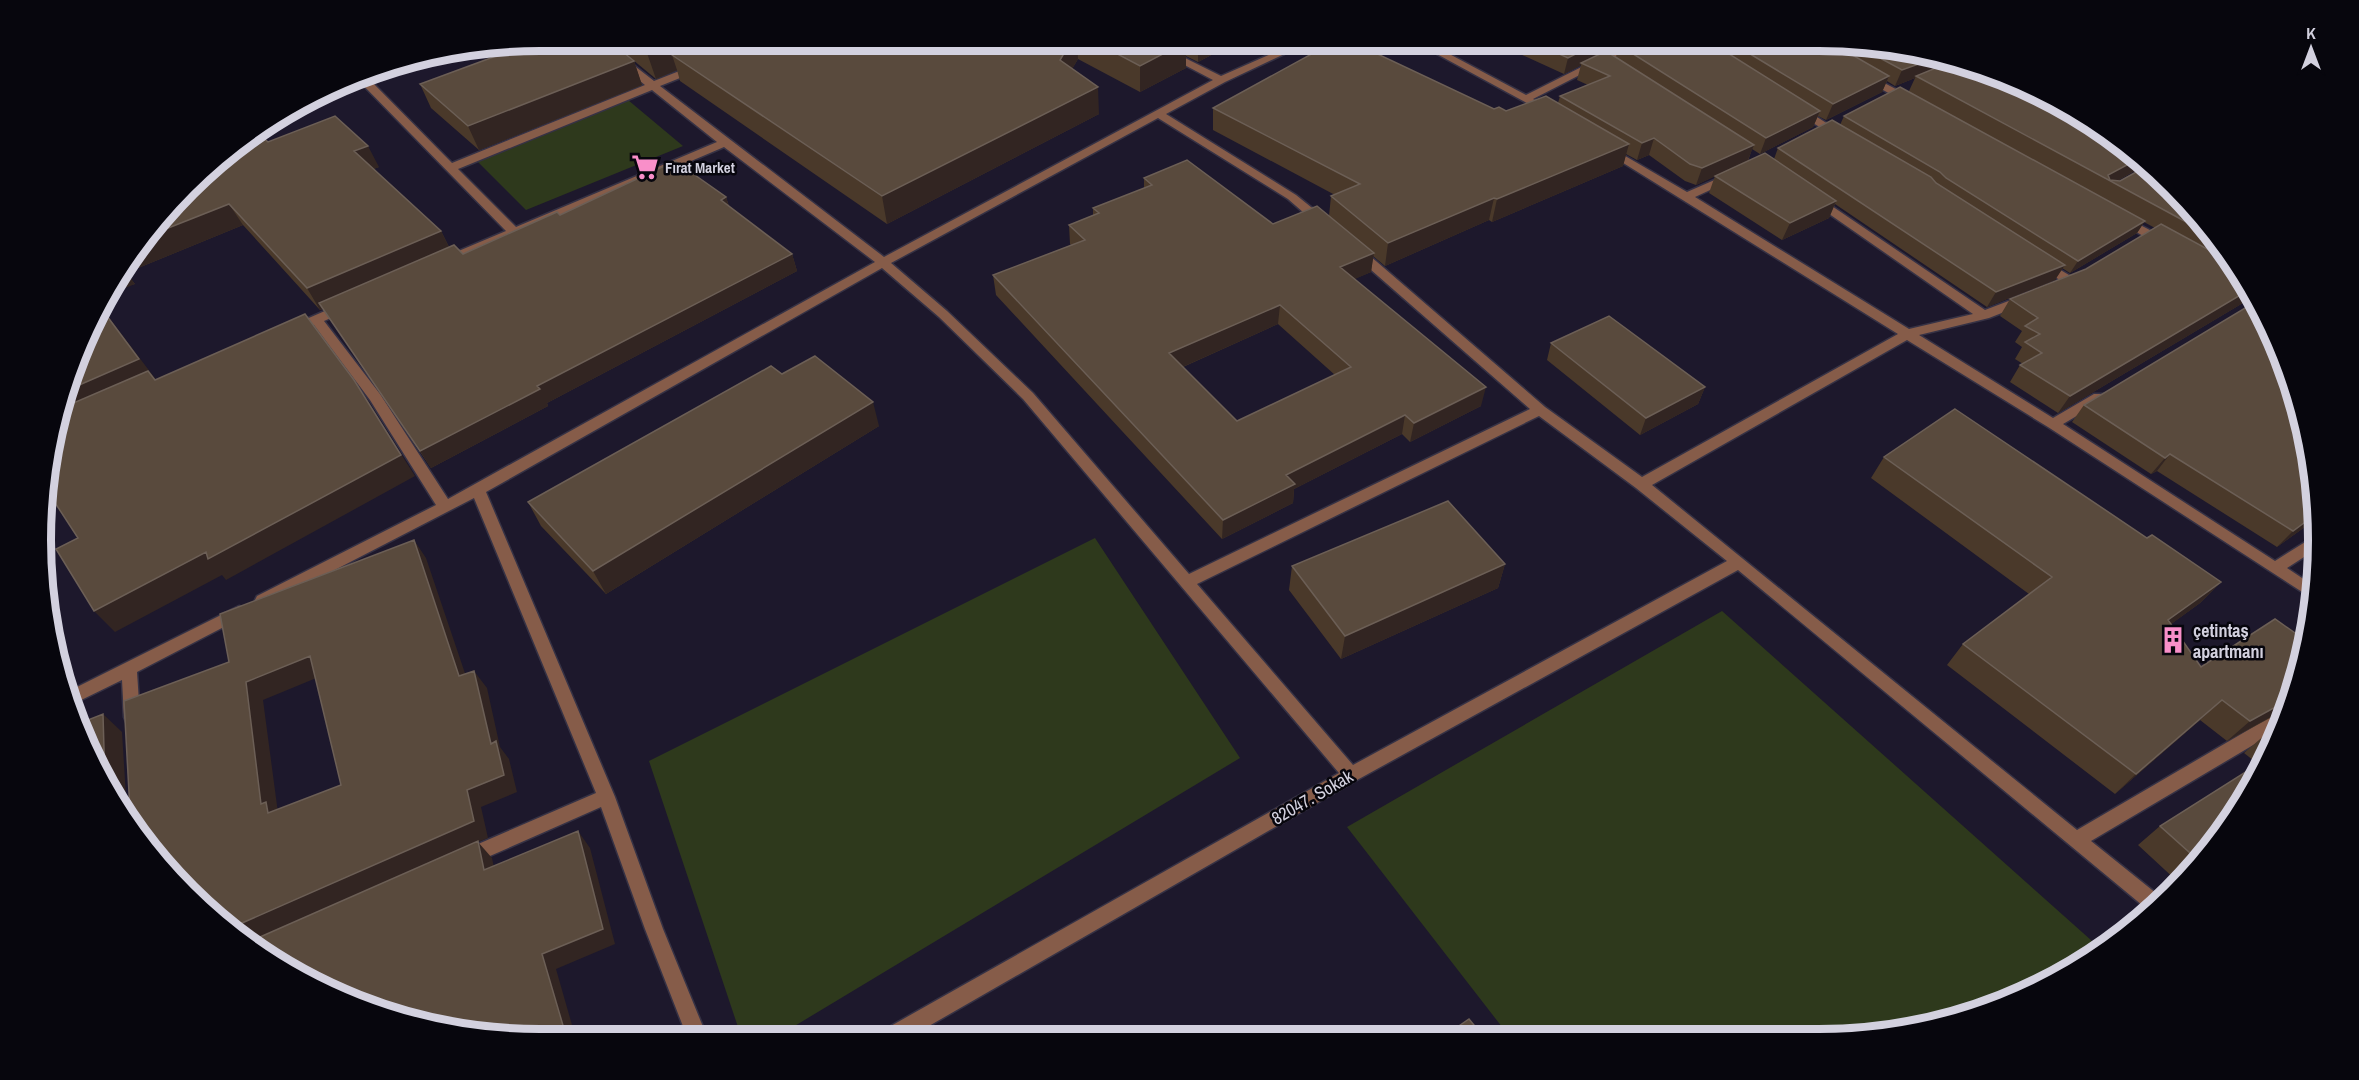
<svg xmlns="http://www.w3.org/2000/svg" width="2359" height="1080" viewBox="0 0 2359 1080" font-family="'Archivo Narrow',sans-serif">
<rect width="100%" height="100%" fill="#1d182c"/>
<path fill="#2e391c" d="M628 100 683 146 526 210 475 159Z
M1095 538 1240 758 773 1039H742L649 761Z
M1722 611 2101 949 2010 1001 1885 1035 1509 1036 1347 827Z"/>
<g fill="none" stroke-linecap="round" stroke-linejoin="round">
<defs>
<path id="minor" d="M1139 41H1151L1221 76 1300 41H1312L1225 82 1166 114 1296 195 1327 220V226H1319L1288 199 1158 118 891 263 947 311 1033 393 1189 574 1530 409 1354 255V249H1362L1545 407 1642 477 1898 334 1604 151 1602 149 1608 146 1687 192 1726 175H1734V179L1695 197 1909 329 1973 314 1812 202V198H1820L1985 310 2019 297H2027V303L1989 318 1919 335 2053 418 2094 394H2104L2106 397 2104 400 2063 424 2275 561 2318 534V548L2287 568 2314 586 2313 599 2048 427 1907 340 1652 485 2077 830 2279 712 2287 711 2282 728 2091 841 2162 898 2148 910 1738 570 1357 780 908 1038H879L882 1031 1339 773 1023 399 939 317 882 268 486 492 615 797 663 929 708 1039H688L645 929 601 807 474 863 468 865 462 863 459 857 462 851 596 793 474 498 269 604H257L255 600 257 596 436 505 370 400 314 325 298 333H288L287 330 288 327 341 304H349V310L324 321 380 394 448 499 875 262 724 147 450 264H442V258L506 231 359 81V77H367L452 163 645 85 619 64V60H627L654 81 692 66H700V70L660 86 884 257 1213 80ZM652 90 717 142 516 227 458 169ZM1539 416 1636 488 1727 561 1353 765 1197 584Z
M1413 41H1425L1526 95 1629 43 1638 45 1533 99 1551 109 1552 111 1547 114Z
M1867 74 1913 98 1914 100 1905 102 1863 79 1862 77Z
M1799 107 1803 108 1845 135 1836 137 1795 112 1794 110Z
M2121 215 2167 239 2169 242 2163 246 2159 245 2117 221 2115 219Z
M2042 259 2074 278V284H2066L2038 266 2036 263Z
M239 606 245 608 247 612 245 616 137 672 140 717 138 722 132 724 126 722 124 717 122 680 69 706 65 693Z"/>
<path id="major" d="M414 62 298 108H290L392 65Z"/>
</defs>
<use href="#minor" stroke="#363245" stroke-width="3"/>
<use href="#major" stroke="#363245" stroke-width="3"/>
<use href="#minor" fill="#865c49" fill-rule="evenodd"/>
<use href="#major" fill="#f49d72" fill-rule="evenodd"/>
</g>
<path fill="#4a392a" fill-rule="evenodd" d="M609 40H1240L1198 62 1186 56V68L1140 92 1078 59 1072 69 1099 114 887 224 680 81 677 70 656 79Z
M1489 40H1819L1916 50 2096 124 2172 187 2234 262 2253 297 2058 413 2010 382 2020 365 2023 364 2015 359 2022 347 2015 342 2022 331 2000 316 2010 299 2086 269 2155 228 2144 222 2137 233 2070 273 2062 268 2055 280 1987 307 1835 204 1829 218 1782 240 1709 193 1715 176 1696 185 1685 181 1649 155 1637 160 1626 154 1623 166 1492 222 1489 220 1385 266 1373 256 1371 272 1354 279 1481 406 1410 442 1402 434 1294 489 1293 503 1222 539 996 295 993 275 1071 245 1070 244 1069 225 1093 215V208L1144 188V178L1273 224 1329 216 1331 196 1335 195 1213 130V108L1494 109 1506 111 1558 103 1560 96 1588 85 1577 80 1581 65 1564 74ZM1618 47 1616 57 1608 52ZM1915 78 1909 91 1844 116 1840 125 1778 148 1774 159 1748 161 1752 149 1760 154 1813 127 1818 116 1826 120 1882 92 1887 81 1895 86ZM2145 165 2147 166 2120 181H2117ZM1278 324 1335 375 1237 421 1183 367Z
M634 61 642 85 479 150 431 108 420 84Z
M268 142 379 167 373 169 441 231 449 247 463 254 560 215 726 197 729 206 792 254 797 271 547 403 548 406 431 468 323 309 320 310 243 225 126 273 135 284 108 290Z
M1551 343 1705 387 1698 404 1640 435 1547 360Z
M782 374 879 426 606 594 541 526 528 502Z
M2084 405 2316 519 2277 547 2157 471 2151 474 2072 422Z
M1884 457 2147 538 2221 582 2200 603 2171 624 2201 667 2308 642 2286 712 2287 709 2227 741 2200 720 2115 794 1947 665 1963 644 2029 594 1871 478Z
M1505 564 1498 588 1341 659 1289 590 1292 566Z
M2281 731 2215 844 2178 882 2138 845 2160 826 2258 764 2244 753 2267 733Z"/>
<path fill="#322522" d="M677 40H745L672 55 677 70 656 79 647 53Z
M1072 40H1077L1078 59 1062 86 1060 60Z
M1198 40H1240L1198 62Z
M1603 40H1631L1619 45 1618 47 1583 64 1581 63V65L1564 74 1568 58Z
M1186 42V68L1140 92V66Z
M1938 57 1957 62 1916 76 1915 78 1895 86 1902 70Z
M634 61 642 85 479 150 468 126Z
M1889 76 1882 92 1826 120 1833 104Z
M1098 87 1099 114 887 224 882 196Z
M1820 111 1813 127 1760 154 1766 138Z
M1654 138 1649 155 1637 160 1642 143Z
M1629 144 1623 166 1492 222 1497 199Z
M1754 145 1747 162 1696 185 1702 168Z
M368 146 379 167 366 172 354 151Z
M2138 159 2145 165 2113 183 2105 179 2108 175Z
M726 197 731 214 721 200Z
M1494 198 1489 220 1385 266 1388 243Z
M1836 201 1829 218 1782 240 1790 223Z
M229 204 243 225 126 273 135 284 105 296 108 290 153 234Z
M2145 221 2137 233 2070 273 2078 261Z
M441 231 452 253 320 310 307 288Z
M1374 253 1371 272 1337 287 1340 267Z
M792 254 797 271 547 403 548 406 431 468 420 451 537 386Z
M2065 265 2055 280 1987 307 1996 292Z
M2249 290 2253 297 2058 413 2070 396Z
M1280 305 1278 324 1169 373V353Z
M101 307 157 381 57 424 70 389Z
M354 380 415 476 226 580 222 575 115 632 94 611Z
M1486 387 1481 406 1410 442 1414 423Z
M1705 387 1698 404 1640 435 1646 418Z
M873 402 879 426 606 594 593 571Z
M1405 415 1402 434 1294 489 1293 503 1222 539 1223 520 1286 475Z
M2170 454 2157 471 2151 474 2165 458Z
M2316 514V519L2277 547 2293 531Z
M414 540 426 558 472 694 459 676Z
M1505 564 1498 588 1341 659 1345 636Z
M2221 582 2200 603 2148 641 2168 620Z
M310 656 326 674 263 700 278 813H268L261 804 246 682Z
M474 671 487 688 500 747 509 759 517 792 481 807 488 838 478 842 492 858 498 886 254 942 233 927 467 790 491 744Z
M2290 699 2287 708 2227 741 2250 721Z
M2222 700 2200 720 2115 794 2136 774Z
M103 714 122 732 127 813 107 789 105 785Z
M578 831 590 848 615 944 556 969 576 1039H567L542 954Z"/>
<path fill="#594a3d" stroke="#6c5f56" stroke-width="1.5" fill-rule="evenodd" d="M540 40H608L634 61 468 126 420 84 534 42Z
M632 40H677L647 53Z
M706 40H1072L1060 60 1098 87 882 196 672 55Z
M1091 40H1183L1186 42 1140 66Z
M1337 40H1348L1494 109 1499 107 1506 111 1546 96 1629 144 1497 199 1494 198 1388 243 1331 196 1360 184 1213 108Z
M1528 40H1603L1568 58Z
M1628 40H1707L1820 111 1766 138 1619 45Z
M1727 40 1828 41 1889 76 1833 104Z
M1854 44 1916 50 1938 57 1902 70Z
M1606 51 1754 145 1702 168 1690 164 1654 138 1642 143 1560 96 1610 76 1581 63Z
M1953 61 2010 78 2096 124 2138 159 2108 175 2110 180 2120 181 2147 166 2172 187 2214 237 1916 76Z
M1900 87 2145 221 2078 261 1946 178 1940 172 1844 116Z
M335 116 368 146 354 151 441 231 307 288 229 204 153 234 211 164 254 133 257 132 268 142Z
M1832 120 1931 177 1936 183 2065 265 1996 292 1778 148Z
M1765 153 1836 201 1790 223 1715 176Z
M1187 160 1273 224 1317 206 1374 253 1340 267 1486 387 1414 423 1405 415 1286 475 1295 484 1223 520 993 275 1085 240 1069 225 1099 213 1093 208 1152 185 1144 178ZM1280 305 1351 367 1237 421 1169 353Z
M675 161 726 197 721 200 792 254 537 386 540 389 420 451 319 303 454 245 463 254 557 212 560 215Z
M2161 224 2235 264 2249 290 2070 396 2020 365 2042 353 2025 342 2040 334 2025 326 2038 318 2010 299 2086 269Z
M2255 302 2280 349 2309 442 2316 514 2293 531 2170 454 2165 458 2084 405Z
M101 308 139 359 70 389Z
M305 314 354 380 401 455 208 559 206 552 94 611 56 549 78 538 48 492 50 443 64 407 148 371 155 380Z
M1609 316 1705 387 1646 418 1551 343Z
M815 356 873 402 593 571 528 502 771 366 782 374Z
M1955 409 2147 538 2152 535 2221 582 2168 620 2201 667 2275 619 2308 642 2290 699 2250 721 2222 700 2136 774 1963 644 2052 577 1884 457Z
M1448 501 1505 564 1345 636 1292 566Z
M414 540 459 676 474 671 491 744 496 741 504 775 467 790 474 821 233 927 253 940 478 841 484 870 578 831 603 929 542 954 567 1039 540 1040 442 1030 349 1002 211 916 128 814 130 811 124 701 229 662 220 614ZM310 656 341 785 268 813 266 802 261 804 246 682Z
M103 714 105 785 78 724Z
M2283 724 2281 731 2275 740 2267 733Z
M2263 761 2215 844 2199 861 2160 826Z
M1469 1019 1483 1036 1443 1037Z"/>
<defs>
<symbol id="supermarket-bare" viewBox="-9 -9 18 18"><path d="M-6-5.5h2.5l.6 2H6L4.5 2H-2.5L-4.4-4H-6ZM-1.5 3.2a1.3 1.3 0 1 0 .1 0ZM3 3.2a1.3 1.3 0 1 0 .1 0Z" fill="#f98fc9" stroke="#07060d" stroke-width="2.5" paint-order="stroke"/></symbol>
<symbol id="building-bare" viewBox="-9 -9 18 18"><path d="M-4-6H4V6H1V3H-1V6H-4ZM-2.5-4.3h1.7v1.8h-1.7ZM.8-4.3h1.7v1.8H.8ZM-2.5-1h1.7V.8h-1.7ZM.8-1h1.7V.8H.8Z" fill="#f98fc9" stroke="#07060d" stroke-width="2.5" paint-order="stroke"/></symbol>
</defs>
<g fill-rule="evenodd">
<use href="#supermarket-bare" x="626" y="148" width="38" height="38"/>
<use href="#building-bare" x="2154" y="621" width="38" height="38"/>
</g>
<g text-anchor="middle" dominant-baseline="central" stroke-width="5" stroke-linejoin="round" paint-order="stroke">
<g font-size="15" font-weight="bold" fill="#d3d1df" stroke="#07060d" text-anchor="start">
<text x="665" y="167">Fırat Market</text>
</g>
<g font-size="18" font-weight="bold" fill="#d3d1df" stroke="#07060d" text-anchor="start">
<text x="2193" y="630">çetintaş<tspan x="2193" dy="21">apartmanı</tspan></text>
</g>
<g font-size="18" fill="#d3d1df" stroke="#07060d">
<text transform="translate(1312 797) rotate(-30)">82047. Sokak</text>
</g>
</g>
<path d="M0 0H2359V1080H0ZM540 51H1819A489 489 0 0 1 2308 540V540A489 489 0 0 1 1819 1029H540A489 489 0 0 1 51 540V540A489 489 0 0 1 540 51Z" fill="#07060d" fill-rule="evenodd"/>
<path fill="none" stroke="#d3d1df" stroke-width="8" d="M540 51H1819A489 489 0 0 1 2308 540V540A489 489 0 0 1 1819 1029H540A489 489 0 0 1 51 540V540A489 489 0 0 1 540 51Z"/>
<g transform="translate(2311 48)" stroke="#07060d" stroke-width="4.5" paint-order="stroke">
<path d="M0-4.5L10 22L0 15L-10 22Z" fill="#d3d1df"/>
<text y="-9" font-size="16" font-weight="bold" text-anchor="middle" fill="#d3d1df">K</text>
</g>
</svg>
